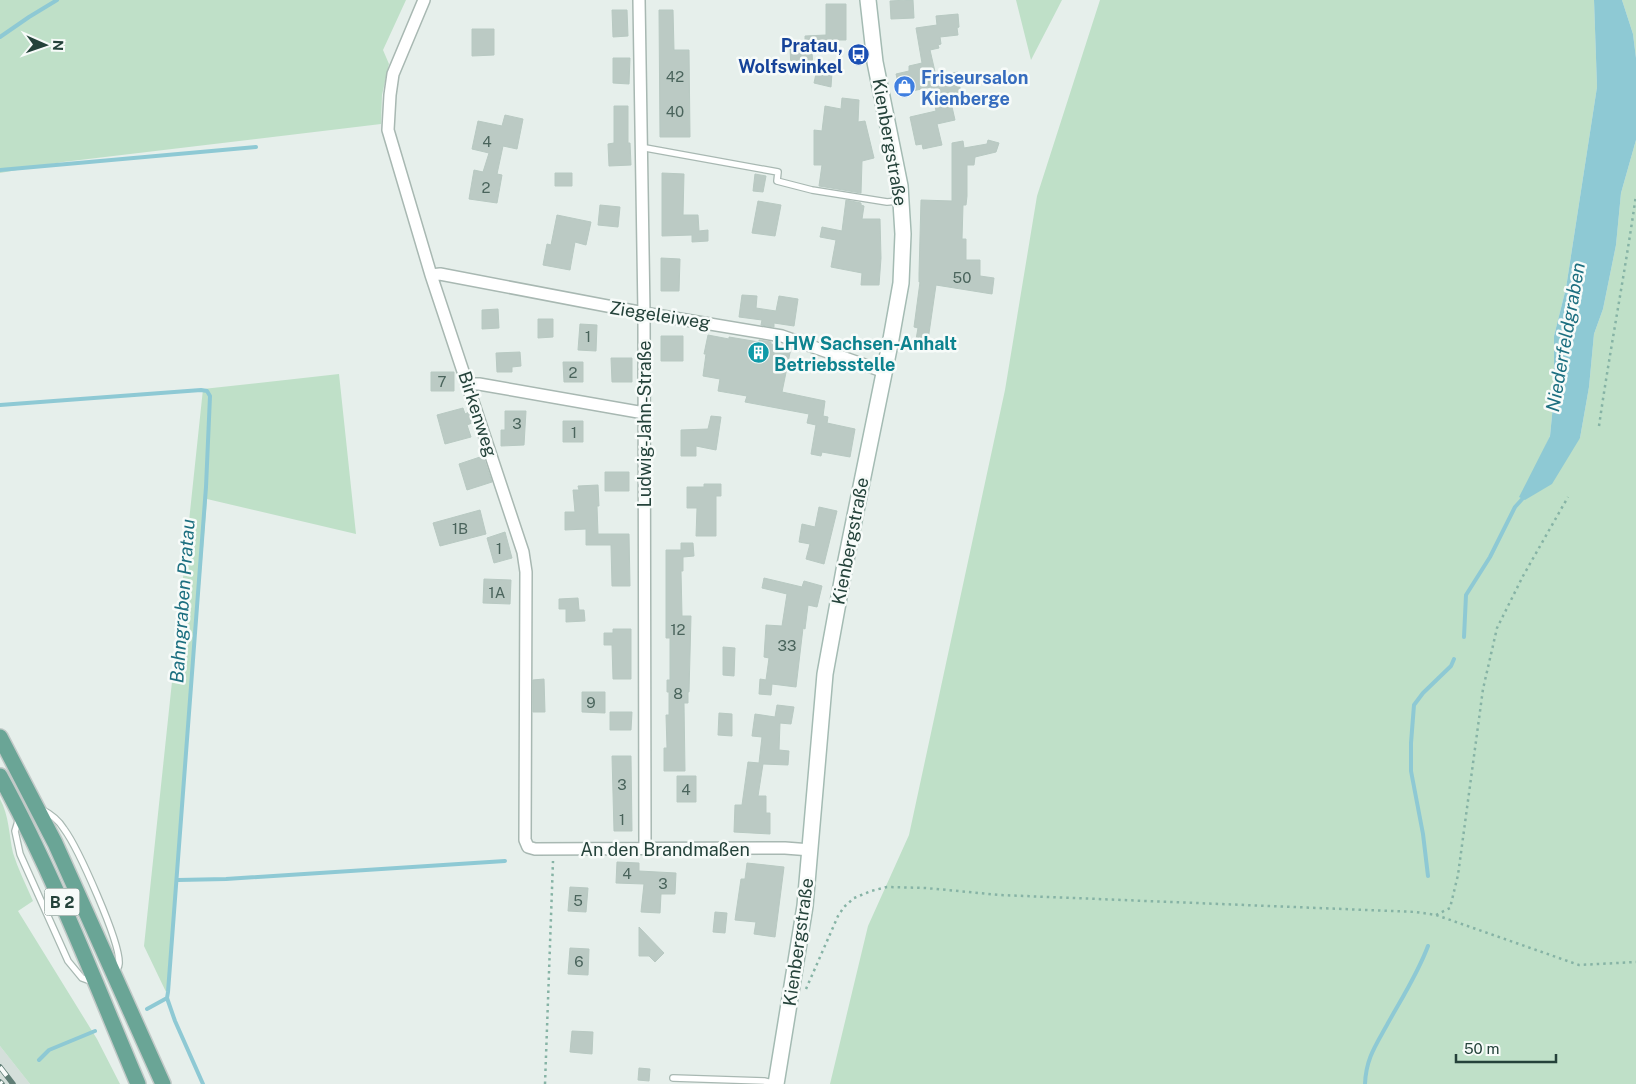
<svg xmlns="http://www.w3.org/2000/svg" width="1636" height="1084" viewBox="0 0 1636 1084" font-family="'Public Sans',sans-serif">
<rect width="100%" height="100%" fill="#e6efeb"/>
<path fill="#d4dfda" d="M0 1046 30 1084H0Z"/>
<path fill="#bfe0c8" d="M0 0H406L383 50 389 64 382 95 381 124 63 162 0 173Z
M1016 0H1062L1031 60Z
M1100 0H1594L1597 87 1566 288 1554 336V395L1550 436 1539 460 1580 438 1589 387 1594 334 1603 309 1616 245 1621 193 1636 140V1084H830L868 926 909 835 1005 390 1037 196Z
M1622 0H1636V58L1633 34Z
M339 374 356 534 207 499 167 994 144 946 203 389Z
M0 799C9 815 9 835 13 853 18 869 26 885 33 901L18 911 97 1039 120 1084H30L0 1046Z"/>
<path fill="#8ec9d4" d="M1594 0H1622L1633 34 1636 58V140L1621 193 1616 245 1603 309 1594 334 1589 387 1580 438 1552 484 1525 500 1519 497 1550 436 1554 395V336L1566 288 1597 87Z"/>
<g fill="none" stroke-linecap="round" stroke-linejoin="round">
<path stroke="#8ec9d4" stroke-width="4" d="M0 37 29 17 57 0
M0 170 256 147
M0 405 201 390 207 391 210 396 206 487 168 992 167 998 147 1009
M1464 637 1466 595 1490 557 1515 507 1525 496
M1428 876 1423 834 1411 771V743L1414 705 1423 693 1451 666 1454 659
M178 880 226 879 505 861
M167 998 175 1021 203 1084
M39 1060 49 1050 95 1031
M1365 1084C1366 1058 1376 1045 1388 1023 1402 998 1418 973 1428 946"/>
</g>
<path fill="#bbcac4" stroke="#b8c9c2" d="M907 0H913L914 18 891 19 890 1Z
M826 4H846V40H834L835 46 812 50 813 71H791L790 46H805V36L826 35Z
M612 10H627L628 36 613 37Z
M659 10H673L674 50H689L690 137H660Z
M958 14 959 27 957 28 958 35 940 37 941 44 938 45 939 48 930 50 936 76 958 72 961 95 950 98 955 120 937 124 942 145 923 149 922 144 916 145 910 117 936 111 931 87 898 94 896 83 898 82 896 74 909 71V66L922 63 916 28 937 25 936 16Z
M472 29H494V55L472 56Z
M613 58H630L629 84 613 83Z
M817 69 832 72 831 87 814 83Z
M842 98 859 100 858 122 865 121 874 158 862 161 861 193 819 186 822 165H814V130L822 131 825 106 841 109Z
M614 106H628V143H630L631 165 609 166 608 144 614 143Z
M505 115 523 119 517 149 503 146 497 174 502 175 497 203 469 199 474 170 483 172 489 153 472 149 478 121 502 126Z
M988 140 999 143 996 152 975 157 974 165H967V196L966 205H963L962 239H966V260H980V276L994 278 992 294 936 285 927 347 915 345 918 328 914 327 920 282H919V274L921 200 952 201V143L963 141 964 148 987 144Z
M555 173H572V186H555Z
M662 173 684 174 683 215H698L699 231 708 230V241L692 242V235L662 236Z
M755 174 766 176 763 192 753 191Z
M846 200 861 203V205L864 206 862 219H880L881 258 879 285H861L862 273 831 267 836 240 820 237 822 227 842 231Z
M758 201 781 205 775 236 752 233Z
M600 205 620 207 618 227 598 225Z
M557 215 591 222 586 245 575 242 570 270 543 265 547 244 551 245Z
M661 258 680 259 679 291H661Z
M742 295 757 296 756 308 776 311 779 296 798 299 794 326 774 323V327L761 325 762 320 739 317Z
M498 309 499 328 482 329V310Z
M538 319H553V337L538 338Z
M580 324 597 325 596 351 578 350Z
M708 335 729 339V337L759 342V340L771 342V344L791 348 782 392 825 401 823 416 828 417 827 423 855 429 850 457 822 452 821 456 811 454 816 425 807 423 809 414 745 402 747 396 718 391 720 379 703 376 706 354H704Z
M661 336H683V361H661Z
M520 352 521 366 512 367V372H497L496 353Z
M611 358H632V382H612Z
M563 362H583V382H564Z
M431 372H454V391H431Z
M463 408 465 414 469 412 472 423 467 425 471 437 445 444 437 415Z
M505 411H526L524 445 501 446V430H505Z
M711 416 721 417 716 450 696 446V456H681V430L708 429Z
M563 421H583V442H563Z
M483 456 492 482 467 490 459 464Z
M605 472H629V491H605Z
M704 484H721V496H716V536H696L697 508H687V487H704Z
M598 485 599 506H597L598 534H629L630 586H612L611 545H586V529L565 530V512H575L573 490H579L578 486Z
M819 507 837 511 824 564 806 559 810 544 799 542 802 524 815 527Z
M480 510 486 534 440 546 433 523Z
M505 532 512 558 494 563 487 538Z
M681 543H693L694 556 683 557V571H681L682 616H691L689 692H688V703H684L685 771H664V748H667L666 715H669V692H667V680H670V638H666V550H681Z
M764 578 802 587 804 581 822 586 817 607 808 605 805 629 803 628 796 687 772 684 771 695 759 694 760 679 766 680 769 658 764 657 766 625 782 626 787 594 762 588Z
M484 579 511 580 510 604 483 603Z
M578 598 579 610H584L585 621 566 622V609H559V599Z
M613 629H631V679H613L612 645H604V633H613Z
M723 647 735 648 734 676 723 675Z
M544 679 545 712H533V680Z
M582 692H605V713L582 712Z
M777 705 794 707 791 724 780 723 779 750 789 751 788 765 763 764 758 796H766V813H770V834L734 832 735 805H742L748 762 759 763 762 737 752 736 755 714 775 717Z
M610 712H632L631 730H610Z
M719 713 732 714V736L718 735Z
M612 756H631L632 831H614Z
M677 776H696V802H677Z
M617 862 639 863V871L676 873 675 894H661L660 913 641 912 644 884 616 883Z
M747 863 784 867 775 937 754 934 756 922 735 920 741 879H745Z
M570 887 588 888 586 912 568 911Z
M715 912 727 913 725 933 713 932Z
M639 927 664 953 655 962 649 956H639Z
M570 948 589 949 588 975 568 974Z
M572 1031 593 1032 592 1054 570 1052Z
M639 1068 650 1069 649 1081 638 1080Z"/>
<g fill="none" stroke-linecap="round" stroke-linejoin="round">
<defs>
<path id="service" d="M640 147 778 172 777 181 812 190 887 202 899 201
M41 809C51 814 58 819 64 829 78 848 121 943 119 964 119 967 117 969 116 971
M19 818 15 831 20 854 68 961 82 978 93 982
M673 1078 764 1081 776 1084"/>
<path id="minor" d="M424 0 393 74 390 95 388 130 431 275 523 552 526 572 525 840 528 847 535 849 785 848 811 850
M639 0 644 313 645 848
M431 275 440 274 644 313 782 336 885 372
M468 384H479L644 413"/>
<path id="secondary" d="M776 1084 805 906 825 674 844 570 891 339 901 283 903 234 900 186 875 62 868 0"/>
<path id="primary" d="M0 737 55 843 163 1084
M0 776C54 875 94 980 138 1084"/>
</defs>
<use href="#service" stroke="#a8b8b2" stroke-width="8"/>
<use href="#minor" stroke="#a8b8b2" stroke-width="14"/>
<use href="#secondary" stroke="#a4bbb3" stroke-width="18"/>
<use href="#primary" stroke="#c2cac8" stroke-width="18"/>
<path stroke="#86b3a5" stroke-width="2.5" stroke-dasharray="2.5 4" stroke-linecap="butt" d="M1599 426C1610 349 1625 273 1636 195
M1436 915 1450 908 1458 875 1483 689 1497 628 1523 576 1568 497
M806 989 838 916 844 907 854 898 871 891 887 887 926 888 1000 895 1416 912 1436 915 1579 965 1636 962
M545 1084 553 861"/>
<use href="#service" stroke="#fff" stroke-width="5.5"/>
<use href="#minor" stroke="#fff" stroke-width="11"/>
<use href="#secondary" stroke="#fff" stroke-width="15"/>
<use href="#primary" stroke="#6aa596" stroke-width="15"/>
<defs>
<path id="rail" d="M0 1067 13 1084
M0 1082 2 1084"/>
</defs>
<use href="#rail" stroke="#5f7d75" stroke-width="5.5"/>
<use href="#rail" stroke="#f7fbf9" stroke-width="4" stroke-dasharray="11" stroke-linecap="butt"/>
</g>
<defs>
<symbol id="bus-disc" viewBox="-11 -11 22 22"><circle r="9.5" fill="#1a4fb4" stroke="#f7fbf9"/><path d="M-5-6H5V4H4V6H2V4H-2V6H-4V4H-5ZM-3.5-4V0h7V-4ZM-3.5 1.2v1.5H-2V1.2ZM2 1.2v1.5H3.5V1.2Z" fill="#fff"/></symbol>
<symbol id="shop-disc" viewBox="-11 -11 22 22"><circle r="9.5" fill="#3f7fe0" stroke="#f7fbf9"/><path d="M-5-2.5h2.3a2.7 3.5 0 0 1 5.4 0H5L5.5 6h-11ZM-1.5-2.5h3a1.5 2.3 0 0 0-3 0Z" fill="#fff"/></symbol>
<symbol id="building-disc" viewBox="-11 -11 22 22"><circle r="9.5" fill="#0f9aa8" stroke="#f7fbf9"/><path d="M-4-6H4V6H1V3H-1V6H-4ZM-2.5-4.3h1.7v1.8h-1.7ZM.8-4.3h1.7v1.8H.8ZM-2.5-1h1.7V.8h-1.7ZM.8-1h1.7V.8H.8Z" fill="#fff"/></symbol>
</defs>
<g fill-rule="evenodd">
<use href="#bus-disc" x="846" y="42" width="25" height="25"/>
<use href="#shop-disc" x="892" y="74" width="25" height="25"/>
<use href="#building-disc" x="746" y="340" width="25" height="25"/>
</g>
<g text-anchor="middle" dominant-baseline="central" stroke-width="5" stroke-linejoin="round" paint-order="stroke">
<g font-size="15" fill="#4a645c">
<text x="675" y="76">42</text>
<text x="675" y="111">40</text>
<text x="487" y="141">4</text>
<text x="486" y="187">2</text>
<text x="962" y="277">50</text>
<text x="588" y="336">1</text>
<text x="573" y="372">2</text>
<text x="442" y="381">7</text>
<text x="517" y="423">3</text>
<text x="574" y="432">1</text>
<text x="460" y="528">1B</text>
<text x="499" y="548">1</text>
<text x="497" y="592">1A</text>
<text x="678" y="629">12</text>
<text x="787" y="645">33</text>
<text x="678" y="693">8</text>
<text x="591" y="702">9</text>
<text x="622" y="784">3</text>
<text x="686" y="789">4</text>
<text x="622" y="819">1</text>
<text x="627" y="873">4</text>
<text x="663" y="883">3</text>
<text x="578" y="900">5</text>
<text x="579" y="961">6</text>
</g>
<rect fill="#f7fbf9" stroke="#637a73" stroke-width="1" x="44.5" y="888.5" width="35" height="27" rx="4"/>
<g font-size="16" font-weight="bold" fill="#24423a">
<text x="62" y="902">B 2</text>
</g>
<g font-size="18" font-weight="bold" fill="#164399" stroke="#f7fbf9" text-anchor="end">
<text x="843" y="45">Pratau,<tspan x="843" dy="21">Wolfswinkel</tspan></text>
</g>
<g font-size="18" font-weight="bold" fill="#366cbe" stroke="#f7fbf9" text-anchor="start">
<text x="921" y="77">Friseursalon<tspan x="921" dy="21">Kienberge</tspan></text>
</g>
<g font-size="18" fill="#24423a" stroke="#f7fbf9">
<text transform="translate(890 142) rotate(80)">Kienbergstraße</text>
<text transform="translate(660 315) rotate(9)">Ziegeleiweg</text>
<text transform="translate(478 414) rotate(72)">Birkenweg</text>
<text transform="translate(644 424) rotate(-90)">Ludwig-Jahn-Straße</text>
<text transform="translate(850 541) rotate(-79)">Kienbergstraße</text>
<text x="665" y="849">An den Brandmaßen</text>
<text transform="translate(798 942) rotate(-82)">Kienbergstraße</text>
</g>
<g font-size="18" font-weight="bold" fill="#0d838f" stroke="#f7fbf9" text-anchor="start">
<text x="774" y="343">LHW Sachsen-Anhalt<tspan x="774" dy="21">Betriebsstelle</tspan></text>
</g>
<g font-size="19" font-style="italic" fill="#1c6f80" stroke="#f7fbf9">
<text transform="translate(1565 337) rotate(-80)">Niederfeldgraben</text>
<text transform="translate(182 601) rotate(-86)">Bahngraben Pratau</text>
</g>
</g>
<g transform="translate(45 45) rotate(92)" stroke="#f7fbf9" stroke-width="4" paint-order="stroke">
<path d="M0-4L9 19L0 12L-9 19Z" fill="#24423a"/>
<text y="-8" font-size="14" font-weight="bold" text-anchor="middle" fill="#24423a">N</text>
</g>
<path d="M1456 1054v8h100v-8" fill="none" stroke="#24423a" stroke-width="2.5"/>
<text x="1464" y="1054" font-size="15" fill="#24423a" stroke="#f7fbf9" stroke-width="4" paint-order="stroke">50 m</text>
</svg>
